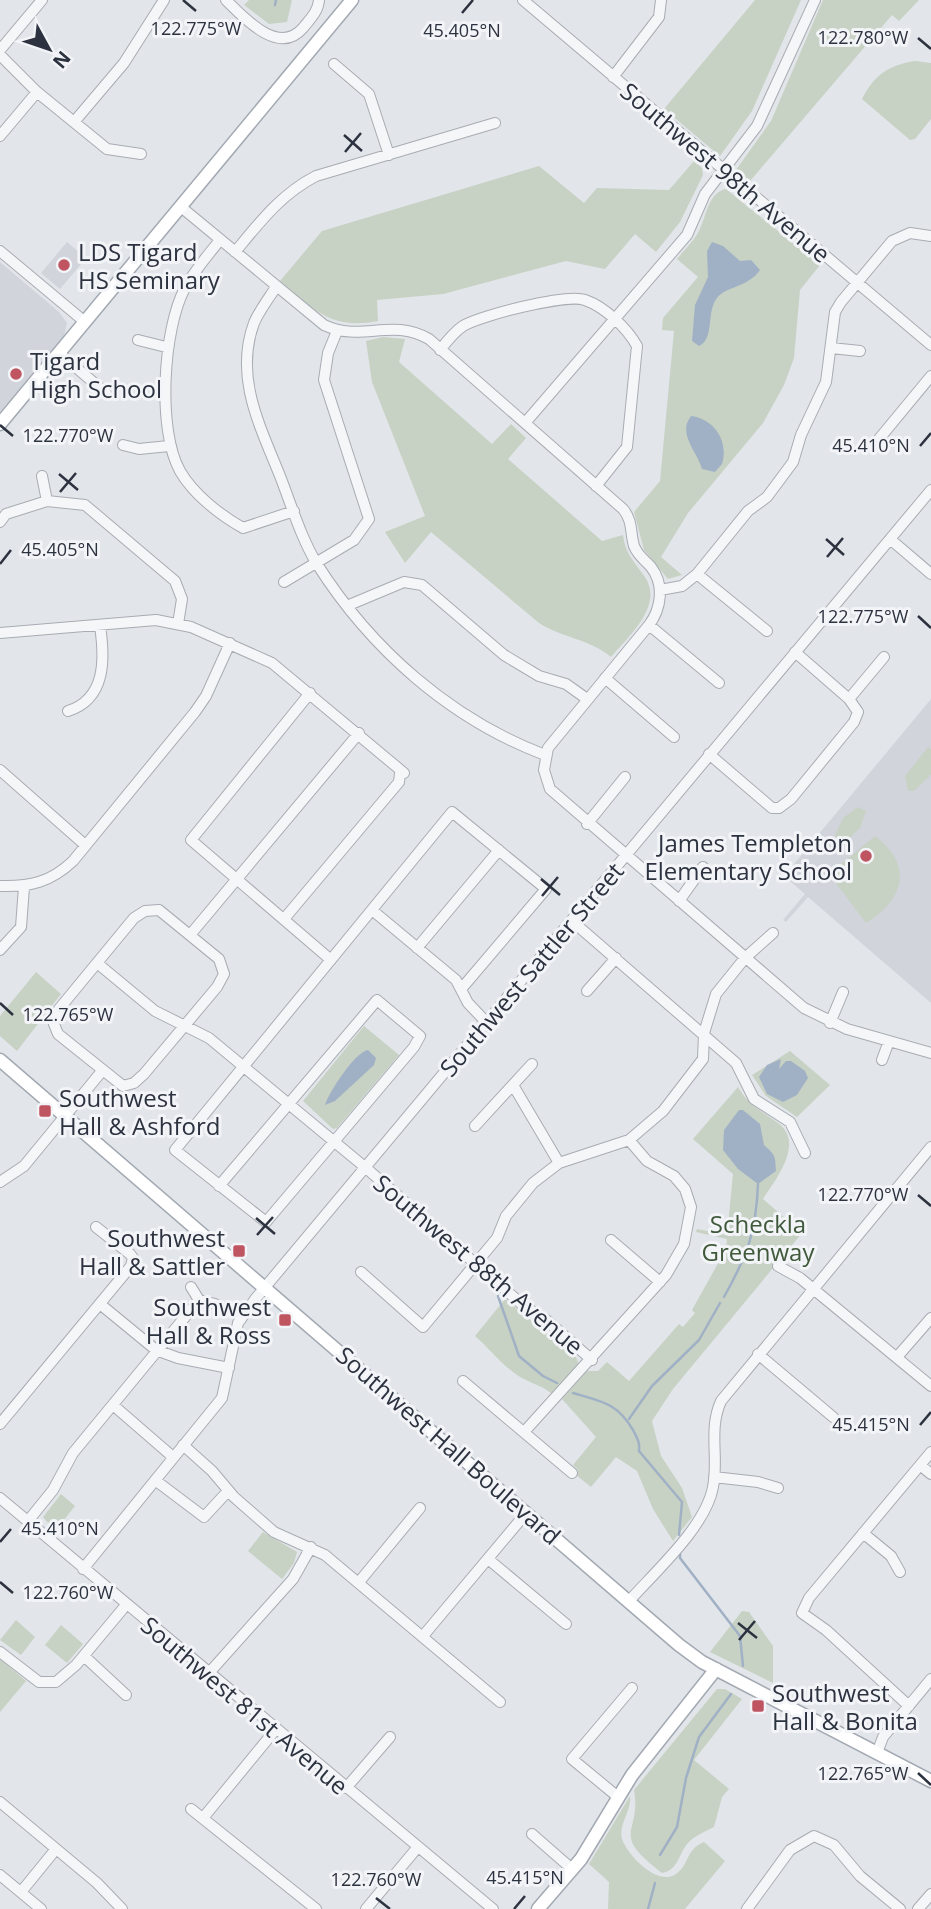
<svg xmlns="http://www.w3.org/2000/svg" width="931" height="1909" viewBox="0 0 931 1909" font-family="'Open Sans',sans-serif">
<rect width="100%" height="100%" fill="#e2e5e9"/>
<path fill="#d1d4db" d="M67 242 86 258 60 289 41 273Z
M0 262 59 312 67 323 64 336 0 412Z
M931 699V1003L808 897 786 922 783 920 805 894 784 876Z"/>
<path fill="#c7d2c4" d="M249 0H292L287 22 269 24 244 5Z
M755 0H801L752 111 720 156 664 109Z
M823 0H919L899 21 892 15 750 181 736 170 771 121Z
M915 61 931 63V119L915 139 910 140 862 99C874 75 889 65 915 61Z
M694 161 702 168 703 175 680 222 656 252 635 234 605 269 566 261 443 294 377 300 378 321C330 330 315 310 280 281L322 231 539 166 584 203 597 188 669 190Z
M726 189 820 265 800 290 794 358 784 385 763 423 688 513 661 557 682 575 668 579 644 550 634 512 660 481 674 331 662 330 663 318 698 277 677 259C684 250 693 242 699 231 706 218 708 192 726 189Z
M383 337 405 339 399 362 492 444 511 424 526 438 508 459 602 541 623 535C625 552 632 559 642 573 667 603 630 635 611 657 590 639 562 638 539 623L431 532 405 563 385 532 425 516 372 382 366 341Z
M928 747 931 749V775L914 791H908L905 776Z
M858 807 866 811 860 828 847 840H837L835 835 843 818Z
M875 836C914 865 904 900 866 923L829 874Z
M36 972 61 994 17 1051 0 1036V1016Z
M364 1026 399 1055 337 1128 333 1129 303 1101Z
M790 1051 830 1085 797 1117 766 1096 752 1075Z
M738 1087C749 1106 762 1111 778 1123 805 1143 776 1179 763 1199L802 1233 673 1389 652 1421 661 1456 682 1488 692 1517 673 1541 653 1509 637 1471 616 1457 591 1487 575 1474 578 1470 573 1465 596 1437 562 1399 587 1371H598L607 1362 629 1381 679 1324 683 1327 695 1313 692 1310 726 1249 727 1239 696 1232 697 1229 727 1235 733 1174 693 1139Z
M505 1299 576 1357 579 1365 552 1394C542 1385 529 1383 517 1375 501 1364 489 1348 475 1336Z
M61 1494 75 1506 55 1531 43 1517Z
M263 1532 297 1552 294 1563 282 1579 248 1551Z
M742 1611 749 1612 773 1646V1683L710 1652Z
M16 1620 35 1637 21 1655 0 1640Z
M61 1625 83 1644 67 1663 45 1645Z
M0 1659 26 1681 0 1712Z
M717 1689H725L742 1699 694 1760 729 1789 722 1797 714 1827C706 1831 694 1836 688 1843 678 1854 679 1870 662 1873 608 1831 642 1836 634 1790Z
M630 1796C632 1811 618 1824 622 1839 628 1856 658 1887 676 1874 690 1864 685 1850 704 1842L725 1861 685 1909H608L609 1882 589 1864Z"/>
<path fill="#a1b1c5" d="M712 242 723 246 740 261 751 260 760 270C747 289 724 285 715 301 707 315 714 339 699 346L692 341 695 305 708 277 707 251Z
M691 416C715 419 729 442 722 464L715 472 702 469C697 451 677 434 691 416Z
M368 1050 376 1058 374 1065 335 1101 325 1105C329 1092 355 1052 368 1050Z
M781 1059 779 1069 786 1061H791L805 1071 808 1078 797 1095 783 1102 767 1094 759 1077 767 1065Z
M739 1110H743L760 1124 764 1145C776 1156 775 1155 776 1171L758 1184 738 1169 723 1150 724 1130Z"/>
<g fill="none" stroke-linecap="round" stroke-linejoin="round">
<path stroke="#a1b1c5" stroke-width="2.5" d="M275 5 276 0
M498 1296 519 1356 543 1376 557 1383
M724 1297C748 1254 756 1232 758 1184
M573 1393C603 1402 617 1403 633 1430 637 1438 640 1442 639 1451L682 1502 679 1535
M629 1419 652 1386 699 1340 720 1303
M680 1551V1558L740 1636 743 1666
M660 1855 677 1827 686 1778 699 1737 731 1694
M648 1909 655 1883"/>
<defs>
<path id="minor" d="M226 0C245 19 279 56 303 28 310 19 318 12 319 0
M523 0 931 345
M0 50 42 0
M0 55 37 92 107 149 141 154
M334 64 369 94 389 155
M613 77 659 17 661 0
M74 122 124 63 164 0
M0 136 37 92
M181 207 324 325C362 343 391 317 429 339L623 509C633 521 630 532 634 546 638 556 645 560 651 567 665 585 661 609 649 625L548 748 544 770 550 789 804 1008 847 1029 931 1053
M220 240C208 255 194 271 185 288 163 329 157 430 180 471 193 494 220 515 243 528L294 511
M0 251 85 322
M235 252C260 222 281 194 316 176L495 123
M276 287C269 298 259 311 254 323 234 377 260 426 280 476 291 504 301 538 317 564 371 649 450 719 545 755
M138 340 166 347
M831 348 860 351
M440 350C447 341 454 332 463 326 479 316 567 293 585 300 605 307 627 328 637 346L627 447 596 486
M59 353 106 393
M525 423 687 235 705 194 757 126 815 0
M123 445 139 449 169 446
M874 445 931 376
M42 476 47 501
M0 522 6 514 47 501 85 505 175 581 182 599 178 624
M890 539 931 574
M697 574 767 631
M284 582 354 540 369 519 324 380 328 353 337 331
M660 590 682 586 697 574 748 511 767 497 793 462 801 435 826 382 835 312 841 302 892 241 910 233 931 236
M349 605 404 582 422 585 504 655 539 676 566 684 587 699
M649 625 719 683
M0 633 156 620 191 627 272 663 404 773
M605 678 674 737
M310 693 191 840 331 960
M849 699 884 657
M68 711C106 699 105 659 100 626
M709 754 772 808H779L791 799 854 722 858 712 849 699 795 652
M0 770 84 844
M587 824 625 777
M0 886C30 887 51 882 73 861L195 712 206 696 230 643
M679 901 703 867
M159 910 219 959 224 974 217 987 144 1074 134 1083 123 1086 58 1034 54 1024 59 1009 134 918 145 911Z
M372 910 456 980 468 1003 487 1023
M284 919 399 782 400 773
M572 921 736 1063 754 1099 790 1122 805 1153
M190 935 359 733
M417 948 499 850
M0 950 21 927 24 887
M97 963 155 1011 209 1038 366 1168 525 1307 544 1318 592 1360
M587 991 616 958
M830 1023 843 992
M882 1060 889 1041
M513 1085 559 1163
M475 1126 532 1064
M0 1182 24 1166 102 1071
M219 1186 377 1000 420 1036 414 1047 266 1222 175 1150 452 812 546 889 462 988
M611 1240 660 1282
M778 1266 800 1278 931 1386
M361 1272 423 1327 497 1238 506 1216 533 1183 559 1163 629 1140 663 1111 703 1059 704 1033 716 994 745 958 773 933
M191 1287 199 1300 215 1304
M100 1304 156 1350 178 1358 229 1368
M758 1354 833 1417
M897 1357 931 1318
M463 1381 572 1473
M113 1405 173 1457
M0 1424 131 1266 133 1258 130 1254 96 1227
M524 1432 666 1275 684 1244 691 1207 685 1189 674 1176 647 1161 629 1140
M183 1445 212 1471 234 1497 274 1532 325 1555 500 1702
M920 1465 931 1474
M714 1477 758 1482 778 1488
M155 1480 204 1517 228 1491
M0 1498 493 1909
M28 1521 53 1490 73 1453 199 1300
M863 1533 891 1556 900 1572
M488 1559 566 1624
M83 1569 222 1398 238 1323 256 1298 931 490
M359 1582 420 1508
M629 1601C656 1571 706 1526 713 1487 719 1457 708 1430 721 1401L931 1147
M423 1636 527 1512
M0 1652 39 1682H56L76 1665 126 1605
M84 1656 126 1695
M208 1674 293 1579 311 1547
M909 1706 826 1630 802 1613 809 1598 931 1452
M877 1753 883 1737 931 1679
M346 1788 390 1737
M618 1797 572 1759 632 1688
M0 1802 97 1883 122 1909
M191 1809 316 1909
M203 1818 276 1729
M532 1834 572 1869
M0 1875 41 1909
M21 1892 56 1849
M366 1909 417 1848
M747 1909 790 1850 814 1836 834 1845 860 1876 900 1909
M918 1909 931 1894"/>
<path id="major" d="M0 424 352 0
M0 1060 679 1645 702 1662 931 1781
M538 1909 581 1859 632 1775 716 1669"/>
</defs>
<use href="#minor" stroke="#a8acb3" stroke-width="12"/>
<use href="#major" stroke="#a3a9b3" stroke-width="15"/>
<use href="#minor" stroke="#f5f6f8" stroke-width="10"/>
<use href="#major" stroke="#fff" stroke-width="12"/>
</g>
<path fill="none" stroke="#2c323f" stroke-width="2.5" d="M183 0 196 11M462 13 473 0M918 38 931 49M344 135 362 151M345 152 361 133M0 425 13 436M920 446 931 433M59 474 78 490M60 492 76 473M826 539 844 555M827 557 843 538M0 564 11 550M918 616 931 628M541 879 560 895M542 896 558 877M0 1003 13 1015M918 1195 931 1206M256 1218 275 1234M257 1235 273 1217M920 1425 931 1412M0 1542 11 1529M0 1582 13 1593M738 1623 757 1638M739 1640 755 1621M918 1773 931 1785M376 1898 390 1909M514 1909 525 1896"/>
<g fill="#c05562" stroke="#f2f4f7" stroke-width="2.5">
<circle cx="64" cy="265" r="7"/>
<circle cx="16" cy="374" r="7"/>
<circle cx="866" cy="856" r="7"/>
<rect x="38" y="1104" width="14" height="14" rx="3.5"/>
<rect x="232" y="1244" width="14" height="14" rx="3.5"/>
<rect x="278" y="1313" width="14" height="14" rx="3.5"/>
<rect x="751" y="1699" width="14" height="14" rx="3.5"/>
</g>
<g text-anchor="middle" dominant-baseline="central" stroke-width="6" stroke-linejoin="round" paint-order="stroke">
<g font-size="24" fill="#2c323f" stroke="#f2f4f7">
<text transform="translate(726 172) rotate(40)">Southwest 98th Avenue</text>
<text transform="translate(531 969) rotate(-50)">Southwest Sattler Street</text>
<text transform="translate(479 1264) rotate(40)">Southwest 88th Avenue</text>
<text transform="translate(449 1445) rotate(41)">Southwest Hall Boulevard</text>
<text transform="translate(245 1705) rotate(40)">Southwest 81st Avenue</text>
</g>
<g font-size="24" fill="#2c323f" stroke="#f2f4f7" text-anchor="start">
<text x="78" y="251">LDS Tigard<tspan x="78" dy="28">HS Seminary</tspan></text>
<text x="30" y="360">Tigard<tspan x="30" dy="28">High School</tspan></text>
<text x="852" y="842" text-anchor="end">James Templeton<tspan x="852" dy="28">Elementary School</tspan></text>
<text x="59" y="1097">Southwest<tspan x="59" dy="28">Hall &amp; Ashford</tspan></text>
<text x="225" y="1237" text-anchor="end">Southwest<tspan x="225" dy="28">Hall &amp; Sattler</tspan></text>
<text x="271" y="1306" text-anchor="end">Southwest<tspan x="271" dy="28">Hall &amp; Ross</tspan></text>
<text x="772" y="1692">Southwest<tspan x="772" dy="28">Hall &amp; Bonita</tspan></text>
</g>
<g font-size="24" fill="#40593b" stroke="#f2f4f7">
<text x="758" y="1223">Scheckla<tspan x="758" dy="28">Greenway</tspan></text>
</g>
</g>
<g font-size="18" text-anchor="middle" fill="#2c323f" stroke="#f2f4f7" stroke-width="6" stroke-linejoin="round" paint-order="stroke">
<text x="196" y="35">122.775°W</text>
<text x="462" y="37">45.405°N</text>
<text x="863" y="44">122.780°W</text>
<text x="68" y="442">122.770°W</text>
<text x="871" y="452">45.410°N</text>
<text x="60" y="556">45.405°N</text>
<text x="863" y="623">122.775°W</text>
<text x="68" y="1021">122.765°W</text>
<text x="863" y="1201">122.770°W</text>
<text x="871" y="1431">45.415°N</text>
<text x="60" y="1535">45.410°N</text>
<text x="68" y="1599">122.760°W</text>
<text x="863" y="1780">122.765°W</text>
<text x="525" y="1884">45.415°N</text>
<text x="376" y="1886">122.760°W</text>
</g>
<g transform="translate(49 49) rotate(130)" stroke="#f2f4f7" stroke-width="5" paint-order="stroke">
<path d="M0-5L12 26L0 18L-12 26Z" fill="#2c323f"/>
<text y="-10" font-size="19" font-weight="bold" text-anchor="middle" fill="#2c323f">N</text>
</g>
</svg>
